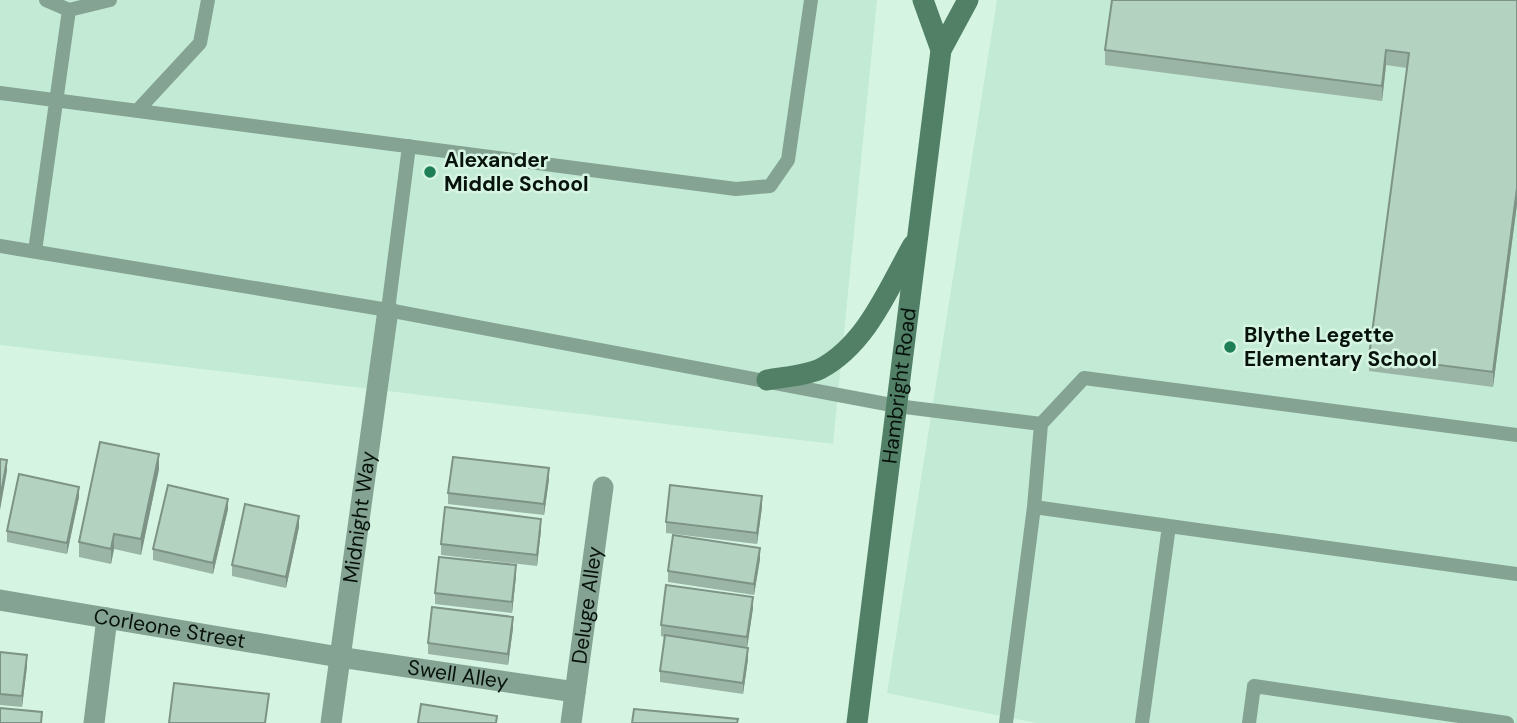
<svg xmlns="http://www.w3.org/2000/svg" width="1517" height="723" viewBox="0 0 1517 723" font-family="'DM Sans',sans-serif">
<rect width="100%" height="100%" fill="#d5f5e2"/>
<path fill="#c3ead4" d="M0 0H877L833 444 0 345Z
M997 0H1517V723H1036L887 693Z"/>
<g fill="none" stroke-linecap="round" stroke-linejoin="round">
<path stroke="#84a392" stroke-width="14" d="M46 0 69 10 110 0
M0 93 736 189 770 186 788 160 811 0
M137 111 200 43 208 0
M0 246 388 310 897 406 1041 424
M35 251 69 10
M388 310 409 146
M1034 507 1169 526
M1006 723 1034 507 1041 424 1084 378 1517 435
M1142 723 1169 526 1517 574
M1249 723 1254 686 1507 723"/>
<g stroke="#84a392" stroke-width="21">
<path id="s1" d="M0 600 339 657 575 692"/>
<path d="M94 723 107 618"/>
<path id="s2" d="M331 723 388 310"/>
<path id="s3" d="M571 723 603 487"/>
</g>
<g stroke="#518067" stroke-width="21">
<path d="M923 0 941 50"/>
<path d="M767 380C783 377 805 376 820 369 867 344 888 289 913 245"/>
<path id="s4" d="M857 723 941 50 968 0"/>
</g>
</g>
<path fill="#9ab5a5" d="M1517 0V204L1493 387 1369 371V356L1407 68 1386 65 1382 101 1105 65V50Z
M159 469 141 555 114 549 111 564 79 557V542Z
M549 479 544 515 448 504V493Z
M79 497 67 554 7 542V531Z
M762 507 757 544 666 533V522Z
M228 509 213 574 153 560V549Z
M299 527 286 588 232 576V565Z
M541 530 537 566 441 555V544Z
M760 559 754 595 668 582V571Z
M516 576 512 613 435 604V593Z
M753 608 747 648 748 659 743 694 660 682V671L664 637 661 636V625Z
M513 628 508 665 428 654V643Z
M0 652 27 666 22 707 0 705Z"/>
<path fill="#7d9386" d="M1386 50V65L1382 101V86Z
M1517 188V204L1493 387V372Z
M159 454V469L141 555V539Z
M7 460V471L0 510V499Z
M549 468V479L544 515V504Z
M79 487V497L67 554V543Z
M762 496V507L757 544V533Z
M228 499V509L213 574V563Z
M299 516V527L286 588V577Z
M541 519V530L537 566V555Z
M114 534V549L111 564V549Z
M760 548V559L754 595V584Z
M516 565V576L512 613V602Z
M753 597V608L747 648V637Z
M513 617V628L508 665V654Z
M748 648V659L743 694V683Z
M27 655V666L22 707V696Z"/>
<path fill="#b3d2c0" stroke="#7d9386" stroke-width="2" d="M1112 0H1517V188L1493 372 1369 356 1409 53 1386 50 1382 86 1105 50Z
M100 442 159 454 141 539 114 534 111 549 79 542Z
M453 457 549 468 544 504 448 493Z
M0 459 7 460 0 499Z
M19 474 79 487 67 543 7 531Z
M168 485 228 499 213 563 153 549Z
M670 485 762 496 757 533 666 522Z
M245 504 299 516 286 577 232 565Z
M445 507 541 519 537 555 441 544Z
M673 535 760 548 754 584 668 571Z
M439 557 516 565 512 602 435 593Z
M666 585 753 597 747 637 661 625Z
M432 607 513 617 508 654 428 643Z
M665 635 748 648 743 683 660 671Z
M0 652 27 655 22 696 0 694Z
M174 683 269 694 265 723H169Z
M421 704 497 716 496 723H418Z
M0 708 42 712 41 723H0Z
M634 709 738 719 737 723H632Z"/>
<g fill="#1e7e55" stroke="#d5f5e2" stroke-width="2.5">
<circle cx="430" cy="172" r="7"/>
<circle cx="1230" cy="347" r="7"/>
</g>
<g text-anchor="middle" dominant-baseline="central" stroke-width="5" stroke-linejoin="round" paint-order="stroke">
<g font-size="21" font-weight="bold" fill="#07120c" stroke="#d5f5e2" text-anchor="start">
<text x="444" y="160">Alexander<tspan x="444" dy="24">Middle School</tspan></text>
<text x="1244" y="335">Blythe Legette<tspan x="1244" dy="24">Elementary School</tspan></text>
</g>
<g font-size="21" fill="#07120c" stroke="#d5f5e2">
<text stroke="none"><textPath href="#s4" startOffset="340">Hambright Road</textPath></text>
<text stroke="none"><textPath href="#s2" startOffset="208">Midnight Way</textPath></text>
<text stroke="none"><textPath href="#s3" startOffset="119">Deluge Alley</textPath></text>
<text stroke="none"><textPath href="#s1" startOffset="172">Corleone Street</textPath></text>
<text stroke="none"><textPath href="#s1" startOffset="464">Swell Alley</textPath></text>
</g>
</g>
</svg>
